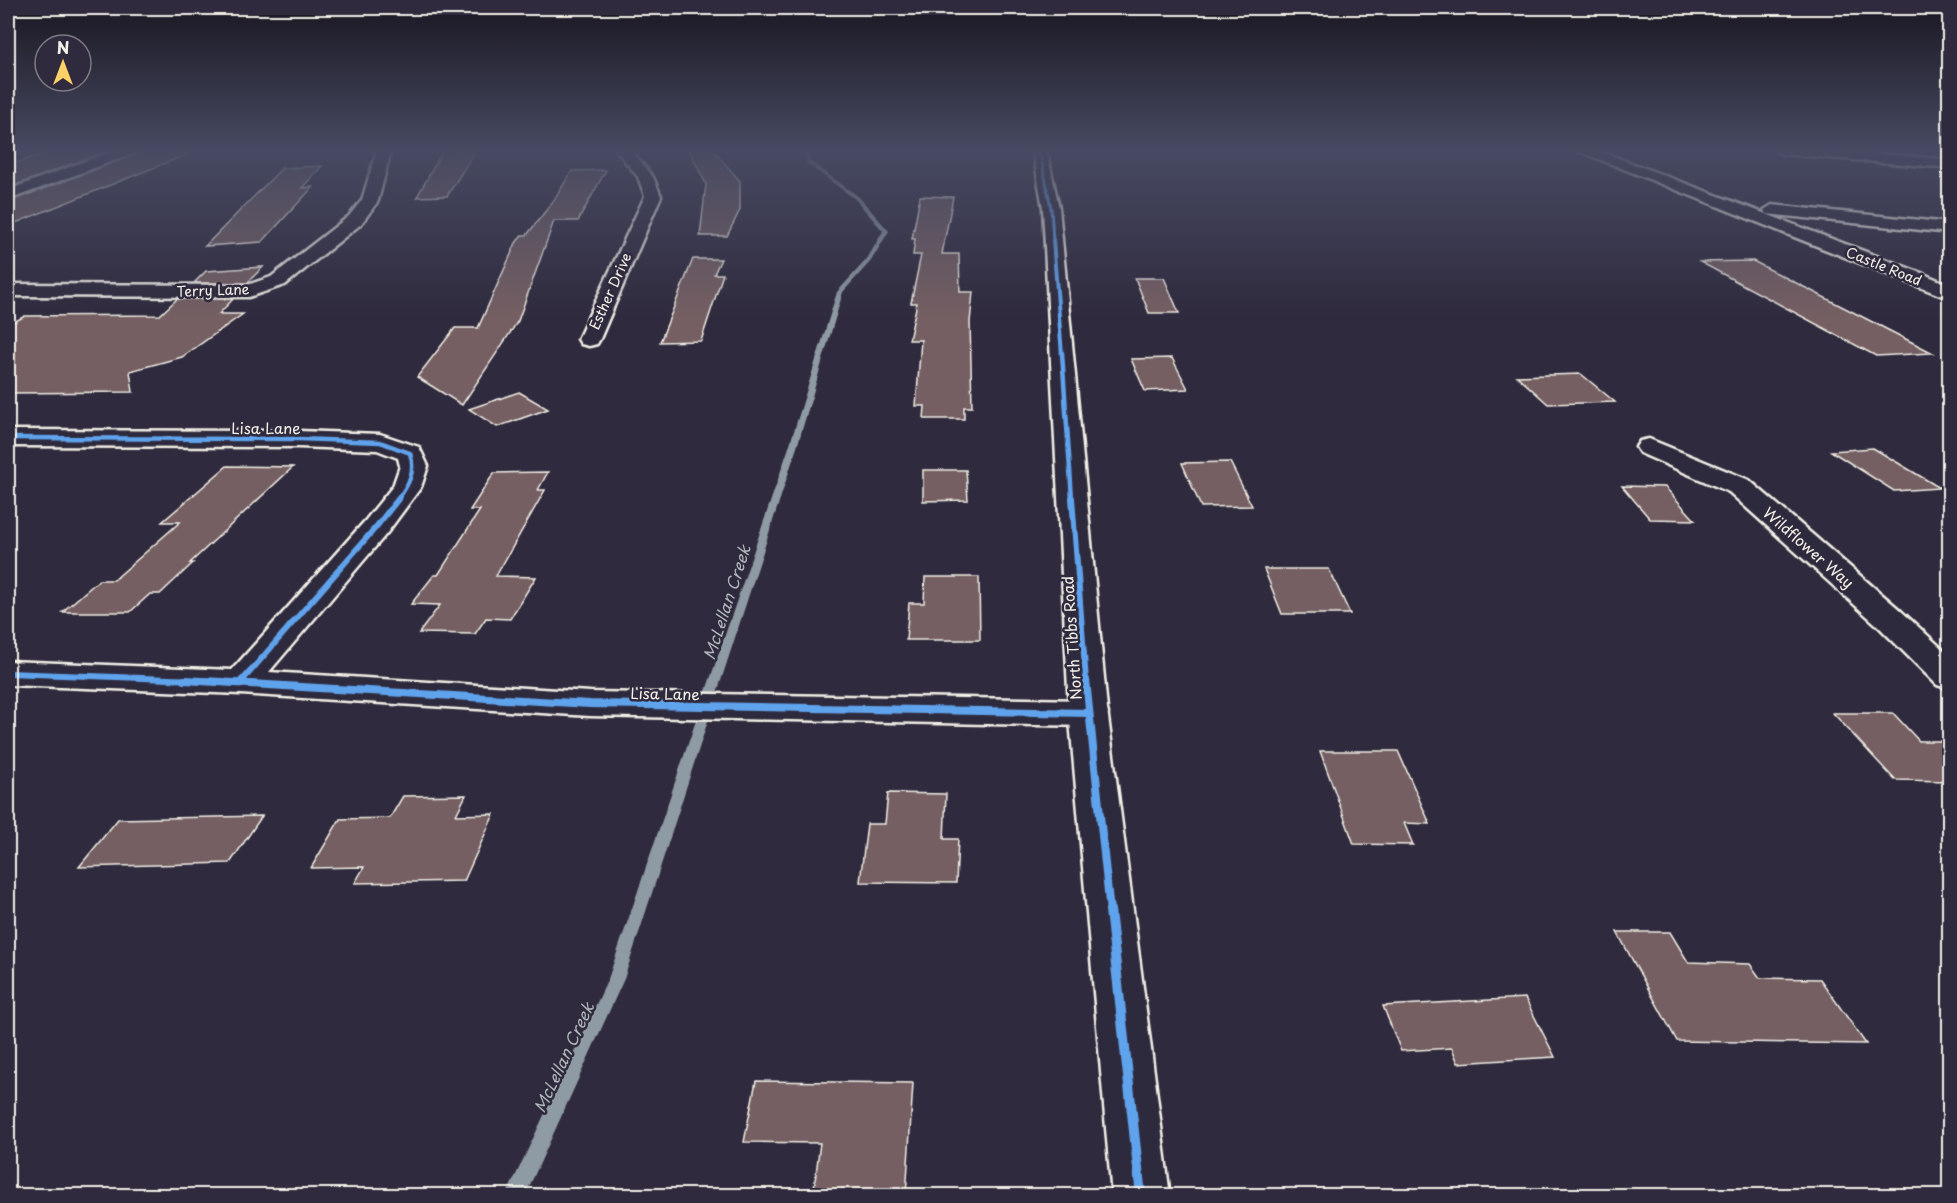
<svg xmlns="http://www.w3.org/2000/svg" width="1957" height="1203" viewBox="0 0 1957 1203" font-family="'Playpen Sans',sans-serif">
<rect width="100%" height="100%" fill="#2f2a3d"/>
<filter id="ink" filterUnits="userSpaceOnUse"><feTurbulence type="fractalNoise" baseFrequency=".0167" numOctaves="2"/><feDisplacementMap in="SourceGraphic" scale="12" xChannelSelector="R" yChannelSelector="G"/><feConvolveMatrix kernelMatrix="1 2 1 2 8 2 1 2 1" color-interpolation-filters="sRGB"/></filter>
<g filter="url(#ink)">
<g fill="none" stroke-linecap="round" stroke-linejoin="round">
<path fill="#8f9ba4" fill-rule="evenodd" d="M805 150H809L810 161 859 197 889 231 871 261 843 292 797 447 624 979 525 1196H506L608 979 789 447 837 292 867 259 883 231 855 199 806 163Z"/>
</g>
<path fill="#745f62" stroke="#f4f1e8" stroke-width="1.5" d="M62 150H108L8 188V166L45 153Z
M138 150 193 152 8 226V202L135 155Z
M443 150H476L447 196 417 197Z
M689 150H713L740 181V210L727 236H700L706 184Z
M322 166 302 188 313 187 262 242 205 246 282 168Z
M606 170 578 221H554L518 321 462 405 417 377 455 328H478L516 243 522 235H527L554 200 572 171Z
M920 196 953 197 942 254H959L960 292H973L970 322 972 407H964V419H924L925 406H916L921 340H909L917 303H911L921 255H913L915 239H912Z
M693 259H721L714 274H723L701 341 660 342Z
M1753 261 1933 353 1876 356 1700 262Z
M263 267 247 283H194L206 271Z
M1135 278H1164L1179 313H1149Z
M177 299H233L219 314H243L182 357 130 371 133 392 8 393V325L25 316 160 315Z
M1172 358 1188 389 1145 391 1131 359Z
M1581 374 1615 402 1548 404 1517 376Z
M519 392 548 409 497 427 469 409Z
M1873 448 1940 488 1894 491 1831 451Z
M1230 462 1252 506 1201 507 1182 463Z
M227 466 293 467 190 563H193L160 594H150L130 612H62L99 580H114L180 522H162Z
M923 470H966L968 500 923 501Z
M548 472 538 490H545L496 576 536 577 510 619 486 618 475 634 419 633 440 605 411 604 434 575H438L480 510H470L494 473Z
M1622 486 1665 487 1695 520 1650 519Z
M1264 569H1329L1350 614H1282Z
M925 577H979L980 640H906L909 603H924Z
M1833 713H1893L1919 741H1950V781L1895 780Z
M1320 751H1398L1430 824 1404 823 1413 845 1354 844Z
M888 793 946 794 944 839H958L956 883 860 882 867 824H885Z
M466 795 456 815 494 814 464 881 355 883 364 867 311 868 340 819 390 818 403 796Z
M262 816 230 863 79 867 118 819Z
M1617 932H1670L1688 962 1750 964 1760 978 1820 979 1866 1044 1677 1041Z
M1525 998 1555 1057 1458 1063 1452 1048 1401 1051 1383 1006Z
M756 1081 913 1083 906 1196H813L820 1143 744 1142Z"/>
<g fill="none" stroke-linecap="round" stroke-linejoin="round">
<defs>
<path id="street" d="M115 150H136L134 153 8 200V190Z
M377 150H391L378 201 361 224 285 285 249 297 8 296V284L247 285 271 277 349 216 362 200Z
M616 150H631L653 177 661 196 600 339 597 344 589 346 581 344 578 339 645 196 638 177Z
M1576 150H1597L1919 272 1950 285V299Z
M1775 150H1838L1950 160V168L1782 154Z
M1772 205 1950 223V233L1766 214 1764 210Z
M8 430 298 431 380 434 419 447 428 466 421 487 387 533 269 672 590 692 1089 700 1102 704 1108 713 1102 722 1089 726 590 716 241 694 8 685V661L232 670 365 521 393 486 400 466 398 458 377 450 298 447 8 446Z
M1649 439 1749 480 1900 610 1950 656V689L1937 685 1876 624 1729 492 1640 453 1636 447 1640 441Z"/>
<path id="secondary" d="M1030 150H1044L1048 157 1059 208 1107 709 1170 1196H1112L1069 709 1043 208 1034 157Z"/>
</defs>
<use href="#street" stroke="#f4f1e8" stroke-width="5"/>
<use href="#secondary" stroke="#f4f1e8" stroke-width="5"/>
<use href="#street" fill="#2f2a3d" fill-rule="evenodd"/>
<use href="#secondary" fill="#2f2a3d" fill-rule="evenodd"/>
<defs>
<path id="cycleway-far5" d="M1037 150 1041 157 1051 208 1053 241"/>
<path id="cycleway-far4" d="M1053 240 1062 355"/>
<path id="cycleway-far3" d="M1062 353 1072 499
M8 438 298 439 380 442 410 453C416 471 409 484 398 499"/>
<path id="cycleway-far2" d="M1072 498 1086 681
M8 673 223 681
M242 681 376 527 399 498"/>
<path id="cycleway-far1" d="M184 680 590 704 1089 713
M1086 680 1110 912
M241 682 243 680"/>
<path id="cycleway" d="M1110 910 1141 1196"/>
</defs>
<use href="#cycleway-far5" stroke="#2f2a3d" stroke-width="4.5"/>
<use href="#cycleway-far4" stroke="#2f2a3d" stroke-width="6"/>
<use href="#cycleway-far3" stroke="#2f2a3d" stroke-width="8"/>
<use href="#cycleway-far2" stroke="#2f2a3d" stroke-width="10"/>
<use href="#cycleway-far1" stroke="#2f2a3d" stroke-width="11"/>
<use href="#cycleway" stroke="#2f2a3d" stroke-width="14"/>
<use href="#cycleway-far5" stroke="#60a3ed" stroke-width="3"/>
<use href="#cycleway-far4" stroke="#60a3ed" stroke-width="4"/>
<use href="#cycleway-far3" stroke="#60a3ed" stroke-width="4.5"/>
<use href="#cycleway-far2" stroke="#60a3ed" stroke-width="6"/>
<use href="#cycleway-far1" stroke="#60a3ed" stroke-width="8"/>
<use href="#cycleway" stroke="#60a3ed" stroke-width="10"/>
</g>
</g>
<linearGradient id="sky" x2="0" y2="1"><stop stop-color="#1a1722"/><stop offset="0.47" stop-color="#474a62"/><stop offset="1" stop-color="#474a62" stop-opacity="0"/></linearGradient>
<rect width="1957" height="319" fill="url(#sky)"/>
<g text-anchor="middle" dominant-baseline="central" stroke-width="5" stroke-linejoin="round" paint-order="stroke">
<g font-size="14" fill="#f4f1e8" stroke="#2f2a3d">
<text transform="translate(1884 266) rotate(22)">Castle Road</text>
<text transform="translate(213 290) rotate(-2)">Terry Lane</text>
<text transform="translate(610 291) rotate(-66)">Esther Drive</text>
</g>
<g font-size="15" fill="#f4f1e8" stroke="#2f2a3d">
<text x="266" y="427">Lisa Lane</text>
<text transform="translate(1809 547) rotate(41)">Wildflower Way</text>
<text transform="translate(1071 638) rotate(-94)">North Tibbs Road</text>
<text transform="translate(665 693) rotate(1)">Lisa Lane</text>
</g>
<g font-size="16" font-style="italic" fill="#b1b8bb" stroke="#2f2a3d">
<text transform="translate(726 602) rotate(-72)">McLellan Creek</text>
<text transform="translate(563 1057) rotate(-65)">McLellan Creek</text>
</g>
</g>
<rect width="1957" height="1203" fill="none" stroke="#2f2a3d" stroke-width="30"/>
<rect x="15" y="15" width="1927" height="1173" fill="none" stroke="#f4f1e8" stroke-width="2" filter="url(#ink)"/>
<g transform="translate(63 63)"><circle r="28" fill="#2f2a3d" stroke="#7e7a81" stroke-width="1.5"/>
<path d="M0-4.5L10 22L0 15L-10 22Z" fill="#ffd166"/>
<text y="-9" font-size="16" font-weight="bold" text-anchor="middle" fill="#f4f1e8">N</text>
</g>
</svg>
